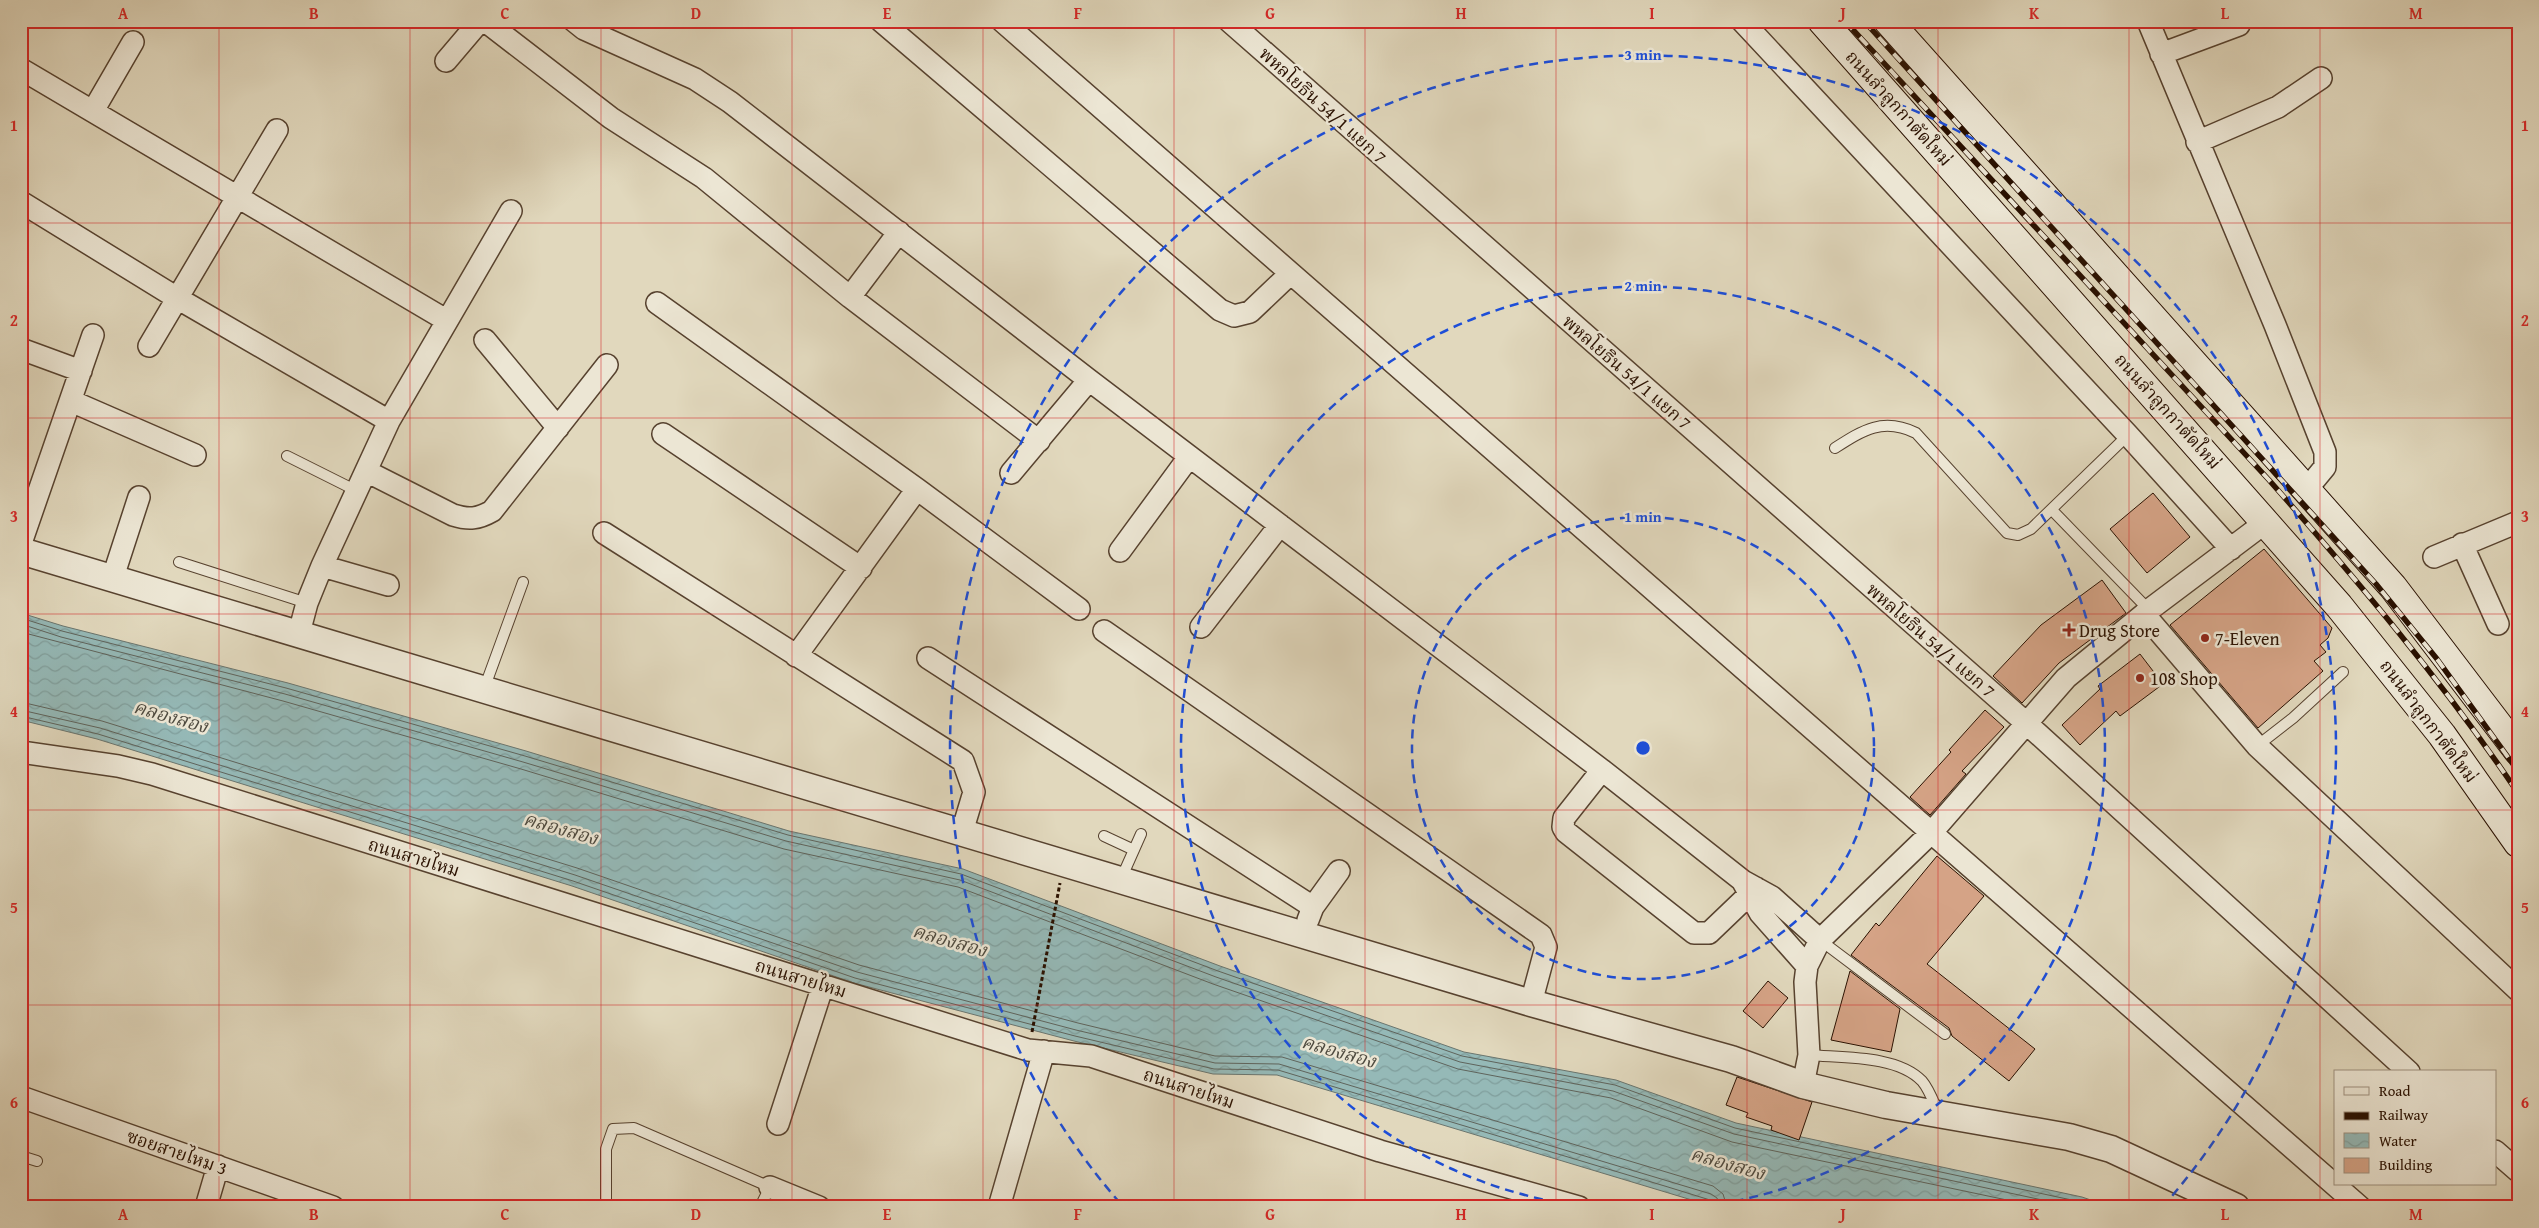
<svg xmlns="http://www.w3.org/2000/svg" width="2539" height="1228" viewBox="0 0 2539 1228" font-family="'Gentium Book Plus','Noto Serif Thai',serif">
<defs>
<pattern id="water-waves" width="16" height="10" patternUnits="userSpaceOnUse" patternTransform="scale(1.25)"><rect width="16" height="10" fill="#95b9b7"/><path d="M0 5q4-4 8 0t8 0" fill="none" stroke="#809e9c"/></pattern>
</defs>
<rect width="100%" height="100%" fill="#e1d8bd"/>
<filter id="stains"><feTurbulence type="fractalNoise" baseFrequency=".004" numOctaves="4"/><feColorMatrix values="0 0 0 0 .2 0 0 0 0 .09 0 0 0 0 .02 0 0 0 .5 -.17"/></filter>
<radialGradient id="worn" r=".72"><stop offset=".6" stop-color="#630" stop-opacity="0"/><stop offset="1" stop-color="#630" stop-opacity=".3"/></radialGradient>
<path fill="url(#water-waves)" stroke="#6a756e" d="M21 613 63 626 288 683 526 751 789 831 963 869 1220 966 1464 1052 1616 1080 1736 1123 2082 1197 2111 1207H1715L1277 1075 1213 1074 1074 1041 854 983 572 886 97 739 21 720Z"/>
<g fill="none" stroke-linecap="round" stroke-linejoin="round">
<path stroke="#5f645c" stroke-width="1" d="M21 618 62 631 286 688 525 756 788 835 961 874 1218 971 1462 1056 1615 1085 1735 1128 2081 1202 2096 1207
M21 624 61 637 285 694 523 762 786 841 960 880 1216 977 1460 1062 1613 1091 1734 1134 2075 1207
M21 632 283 701 521 769 784 849 958 887 1213 984 1458 1069 1611 1098 1732 1142 2040 1207
M21 702 102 721 577 868 859 965 1078 1023 1215 1056 1282 1057 1713 1186 1723 1194 1727 1207
M21 710 100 728 575 875 857 972 1076 1030 1215 1063 1279 1064 1711 1194 1717 1198 1720 1207
M21 716 98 734 573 881 855 978 1075 1036 1214 1069 1278 1070 1668 1187 1710 1200 1713 1207"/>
</g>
<path fill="#d5a386" stroke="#291000" d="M2153 493 2190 537 2147 573 2110 529Z
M2264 549 2332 628 2328 638 2320 645 2326 652 2314 661 2323 671 2258 728 2170 625Z
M2102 580 2126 613 2059 663 2022 703 1993 676 2041 625Z
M2140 654 2163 684 2120 716 2116 711 2080 745 2062 725 2100 689 2098 686Z
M1985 710 2004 727 1962 771 1966 774 1930 815 1910 797 1951 752 1949 750Z
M1937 856 1984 896 1927 964 2035 1049 2009 1081 1952 1036 1949 1028 1851 955 1876 923 1879 926Z
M1850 971 1900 1009 1891 1052 1831 1040Z
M1768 981 1788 998 1763 1028 1743 1011Z
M1737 1077 1812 1102 1799 1140 1771 1130 1772 1126 1746 1117 1748 1113 1726 1105Z"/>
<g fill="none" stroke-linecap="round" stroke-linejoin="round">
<defs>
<path id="service" d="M1835 448C1863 430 1883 417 1916 433L2007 533 2018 535 2031 529 2128 435
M287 456 357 491
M2052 510 2149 610
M179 562 307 603
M484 689 523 582
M2257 746 2293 718 2343 672
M1104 836 1134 850
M1121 879 1141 834
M1820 940 1945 1034
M1809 1055C1843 1058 1897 1055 1922 1081 1929 1089 1934 1103 1938 1112
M21 1156 37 1161
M606 1207V1149L613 1129 634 1128 770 1187 760 1207"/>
<path id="minor" d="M485 21 611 118 704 178 850 297 1039 441
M574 21 584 29 695 79 730 102 1089 380 1602 770 1743 881 1772 897 1820 940
M881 21 1220 310 1234 316 1250 312 1290 274
M1002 21 2360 1207
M1229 21 2025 722 2409 1072
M1742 21 2128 435 2231 549
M2148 21 2275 325 2325 452V467L2306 490
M2161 54 2239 25
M446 61 480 21
M21 69 446 320
M93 111 133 42
M2197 142 2278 107 2321 78
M21 202 177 298 389 421
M850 297 899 232
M657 303 917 489 1079 609
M485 340 558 428
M149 346 277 130
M21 349 81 371
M71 401 195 455
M663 434 861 568
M366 471 453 515C469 520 478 519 492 511L607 365
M1011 473 1089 380
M604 533 963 761 974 792 962 832
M21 543 93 335
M2462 544 2498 624
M1120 551 1189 457
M2434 557 2518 522
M322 566 388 585
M113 577 139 497
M2144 614 2257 746 2518 990
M1201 627 1280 525
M1104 631 1541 935 1546 947 1531 1003
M299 633 307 603 322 566 389 421 511 211
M796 656 917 489
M928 658 1313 907
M21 752 118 766 152 774 1028 1050 1091 1056 1380 1151 1579 1207
M1602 770 1564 818 1563 827 1566 832 1694 933H1709L1756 888
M1743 882 1760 913 1807 966
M1308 920 1313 907 1339 871
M1803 1085 1809 1055 1805 982 1807 966 1820 940 1932 832 2066 678 2149 610 2266 522
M21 1097 333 1207
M778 1124 823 985
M2495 1151 2518 1171
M770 1187 819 1207
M206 1207 218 1166
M999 1207 1044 1051"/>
<path id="tertiary" d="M21 551 1531 1003 1731 1059 1803 1085 1886 1105 2069 1137 2111 1149 2236 1207"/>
<path id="secondary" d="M1822 21 2339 606 2442 735 2518 843
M1888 21 2393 587 2518 751"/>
</defs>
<use href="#service" stroke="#57422f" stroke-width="12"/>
<use href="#minor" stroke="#57422f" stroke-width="24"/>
<use href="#tertiary" stroke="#57422f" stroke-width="29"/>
<use href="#secondary" stroke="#291000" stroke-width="30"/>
<path stroke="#291000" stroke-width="3" stroke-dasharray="4 2.5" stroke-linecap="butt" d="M1032 1032 1060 883"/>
<use href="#service" stroke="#ece6d4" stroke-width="10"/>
<use href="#minor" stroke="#ece6d4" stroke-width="21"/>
<use href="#tertiary" stroke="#ece6d4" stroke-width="26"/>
<use href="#secondary" stroke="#ece6d4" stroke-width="28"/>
<defs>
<path id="rail" d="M1845 21 2269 480C2358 581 2443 682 2518 793
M1864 21 2376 584 2437 659 2518 771"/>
</defs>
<use href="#rail" stroke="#291000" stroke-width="5.5"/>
<use href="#rail" stroke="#ece6d4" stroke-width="4" stroke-dasharray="11" stroke-linecap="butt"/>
</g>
<path fill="none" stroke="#d62828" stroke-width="1" stroke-opacity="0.55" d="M219 21V1207M410 21V1207M601 21V1207M792 21V1207M983 21V1207M1174 21V1207M1365 21V1207M1556 21V1207M1747 21V1207M1938 21V1207M2129 21V1207M2320 21V1207M21 223H2518M21 418H2518M21 614H2518M21 810H2518M21 1005H2518"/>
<g fill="none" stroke="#1d4ed8" stroke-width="2.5" stroke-dasharray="9 6">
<circle cx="1643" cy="748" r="231"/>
<path d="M1587 1207A462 462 0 1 1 1699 1207"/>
<path d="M1120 1203A693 693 0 1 1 2166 1203"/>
</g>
<g fill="#8f2418" stroke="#ece6d4" stroke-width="2">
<path d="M2066.5 622.5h5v5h5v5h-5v5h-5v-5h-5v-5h5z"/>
<circle cx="2205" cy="638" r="5"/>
<circle cx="2140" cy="678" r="5"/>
</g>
<g text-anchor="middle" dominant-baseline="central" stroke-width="5" stroke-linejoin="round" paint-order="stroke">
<g font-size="18" fill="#291000" stroke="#ece6d4">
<text transform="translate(1323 105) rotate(42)">พหลโยธิน 54/1 แยก 7</text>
<text transform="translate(1899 108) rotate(48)">ถนนลำลูกกาตัดใหม่</text>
<text transform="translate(1627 372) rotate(41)">พหลโยธิน 54/1 แยก 7</text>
<text transform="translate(2168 411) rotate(48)">ถนนลำลูกกาตัดใหม่</text>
<text transform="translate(1931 640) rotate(41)">พหลโยธิน 54/1 แยก 7</text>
<text transform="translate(2429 721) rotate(53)">ถนนลำลูกกาตัดใหม่</text>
<text transform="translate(414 857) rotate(17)">ถนนสายไหม</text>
<text transform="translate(801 978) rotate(17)">ถนนสายไหม</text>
<text transform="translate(1189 1088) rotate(18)">ถนนสายไหม</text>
<text transform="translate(177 1152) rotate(19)">ซอยสายไหม 3</text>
</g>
<g font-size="18" fill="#291000" stroke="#ece6d4" text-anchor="start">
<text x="2079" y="630">Drug Store</text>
<text x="2215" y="638">7-Eleven</text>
<text x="2150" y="678">108 Shop</text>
</g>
<g font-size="19" font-style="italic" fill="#4f4b40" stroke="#ece6d4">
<text transform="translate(171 716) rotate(16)">คลองสอง</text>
<text transform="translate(561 828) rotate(16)">คลองสอง</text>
<text transform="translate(950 940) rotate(16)">คลองสอง</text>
<text transform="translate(1339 1051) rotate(16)">คลองสอง</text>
<text transform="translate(1728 1163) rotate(16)">คลองสอง</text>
</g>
</g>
<circle cx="1643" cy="748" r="8" fill="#1d4ed8" stroke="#ece6d4" stroke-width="2.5"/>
<g font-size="15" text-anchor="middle" font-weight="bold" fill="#1d4ed8" stroke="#ece6d4" stroke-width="5" stroke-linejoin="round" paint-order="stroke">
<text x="1643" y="60">3 min</text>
<text x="1643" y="291">2 min</text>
<text x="1643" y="522">1 min</text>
</g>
<rect width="2539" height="1228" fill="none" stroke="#e1d8bd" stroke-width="55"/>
<rect x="2334" y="1070" width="162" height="115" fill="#ece6d4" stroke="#9e907f"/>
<rect x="2344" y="1087" width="25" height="8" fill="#ece6d4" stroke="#9e907f"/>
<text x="2379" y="1096" font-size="15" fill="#291000">Road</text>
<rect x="2344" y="1112" width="25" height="8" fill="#291000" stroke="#9e907f"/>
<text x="2379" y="1120" font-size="15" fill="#291000">Railway</text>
<rect x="2344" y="1133" width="25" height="15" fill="url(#water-waves)" stroke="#9e907f"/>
<text x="2379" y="1146" font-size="15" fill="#291000">Water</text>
<rect x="2344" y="1158" width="25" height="15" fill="#d5a386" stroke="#9e907f"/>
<text x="2379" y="1170" font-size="15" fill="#291000">Building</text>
<rect x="28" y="28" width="2484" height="1172" fill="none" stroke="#d62828" stroke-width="2"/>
<g font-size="16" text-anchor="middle" font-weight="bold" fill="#d62828">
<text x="123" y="19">A</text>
<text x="314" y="19">B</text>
<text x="505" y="19">C</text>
<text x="696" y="19">D</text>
<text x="887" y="19">E</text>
<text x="1078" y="19">F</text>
<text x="1270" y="19">G</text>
<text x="1461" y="19">H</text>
<text x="1652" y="19">I</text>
<text x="1843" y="19">J</text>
<text x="2034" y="19">K</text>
<text x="2225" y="19">L</text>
<text x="2416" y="19">M</text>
<text x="14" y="131">1</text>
<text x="2525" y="131">1</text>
<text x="14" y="326">2</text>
<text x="2525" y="326">2</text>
<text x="14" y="522">3</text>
<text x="2525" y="522">3</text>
<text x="14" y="717">4</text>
<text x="2525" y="717">4</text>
<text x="14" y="913">5</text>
<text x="2525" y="913">5</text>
<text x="14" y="1108">6</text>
<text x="2525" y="1108">6</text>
<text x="123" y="1220">A</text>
<text x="314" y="1220">B</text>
<text x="505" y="1220">C</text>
<text x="696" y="1220">D</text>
<text x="887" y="1220">E</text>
<text x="1078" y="1220">F</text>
<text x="1270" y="1220">G</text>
<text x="1461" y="1220">H</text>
<text x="1652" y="1220">I</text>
<text x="1843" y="1220">J</text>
<text x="2034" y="1220">K</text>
<text x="2225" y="1220">L</text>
<text x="2416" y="1220">M</text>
</g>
<rect width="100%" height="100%" filter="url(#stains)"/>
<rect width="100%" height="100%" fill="url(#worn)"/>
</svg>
